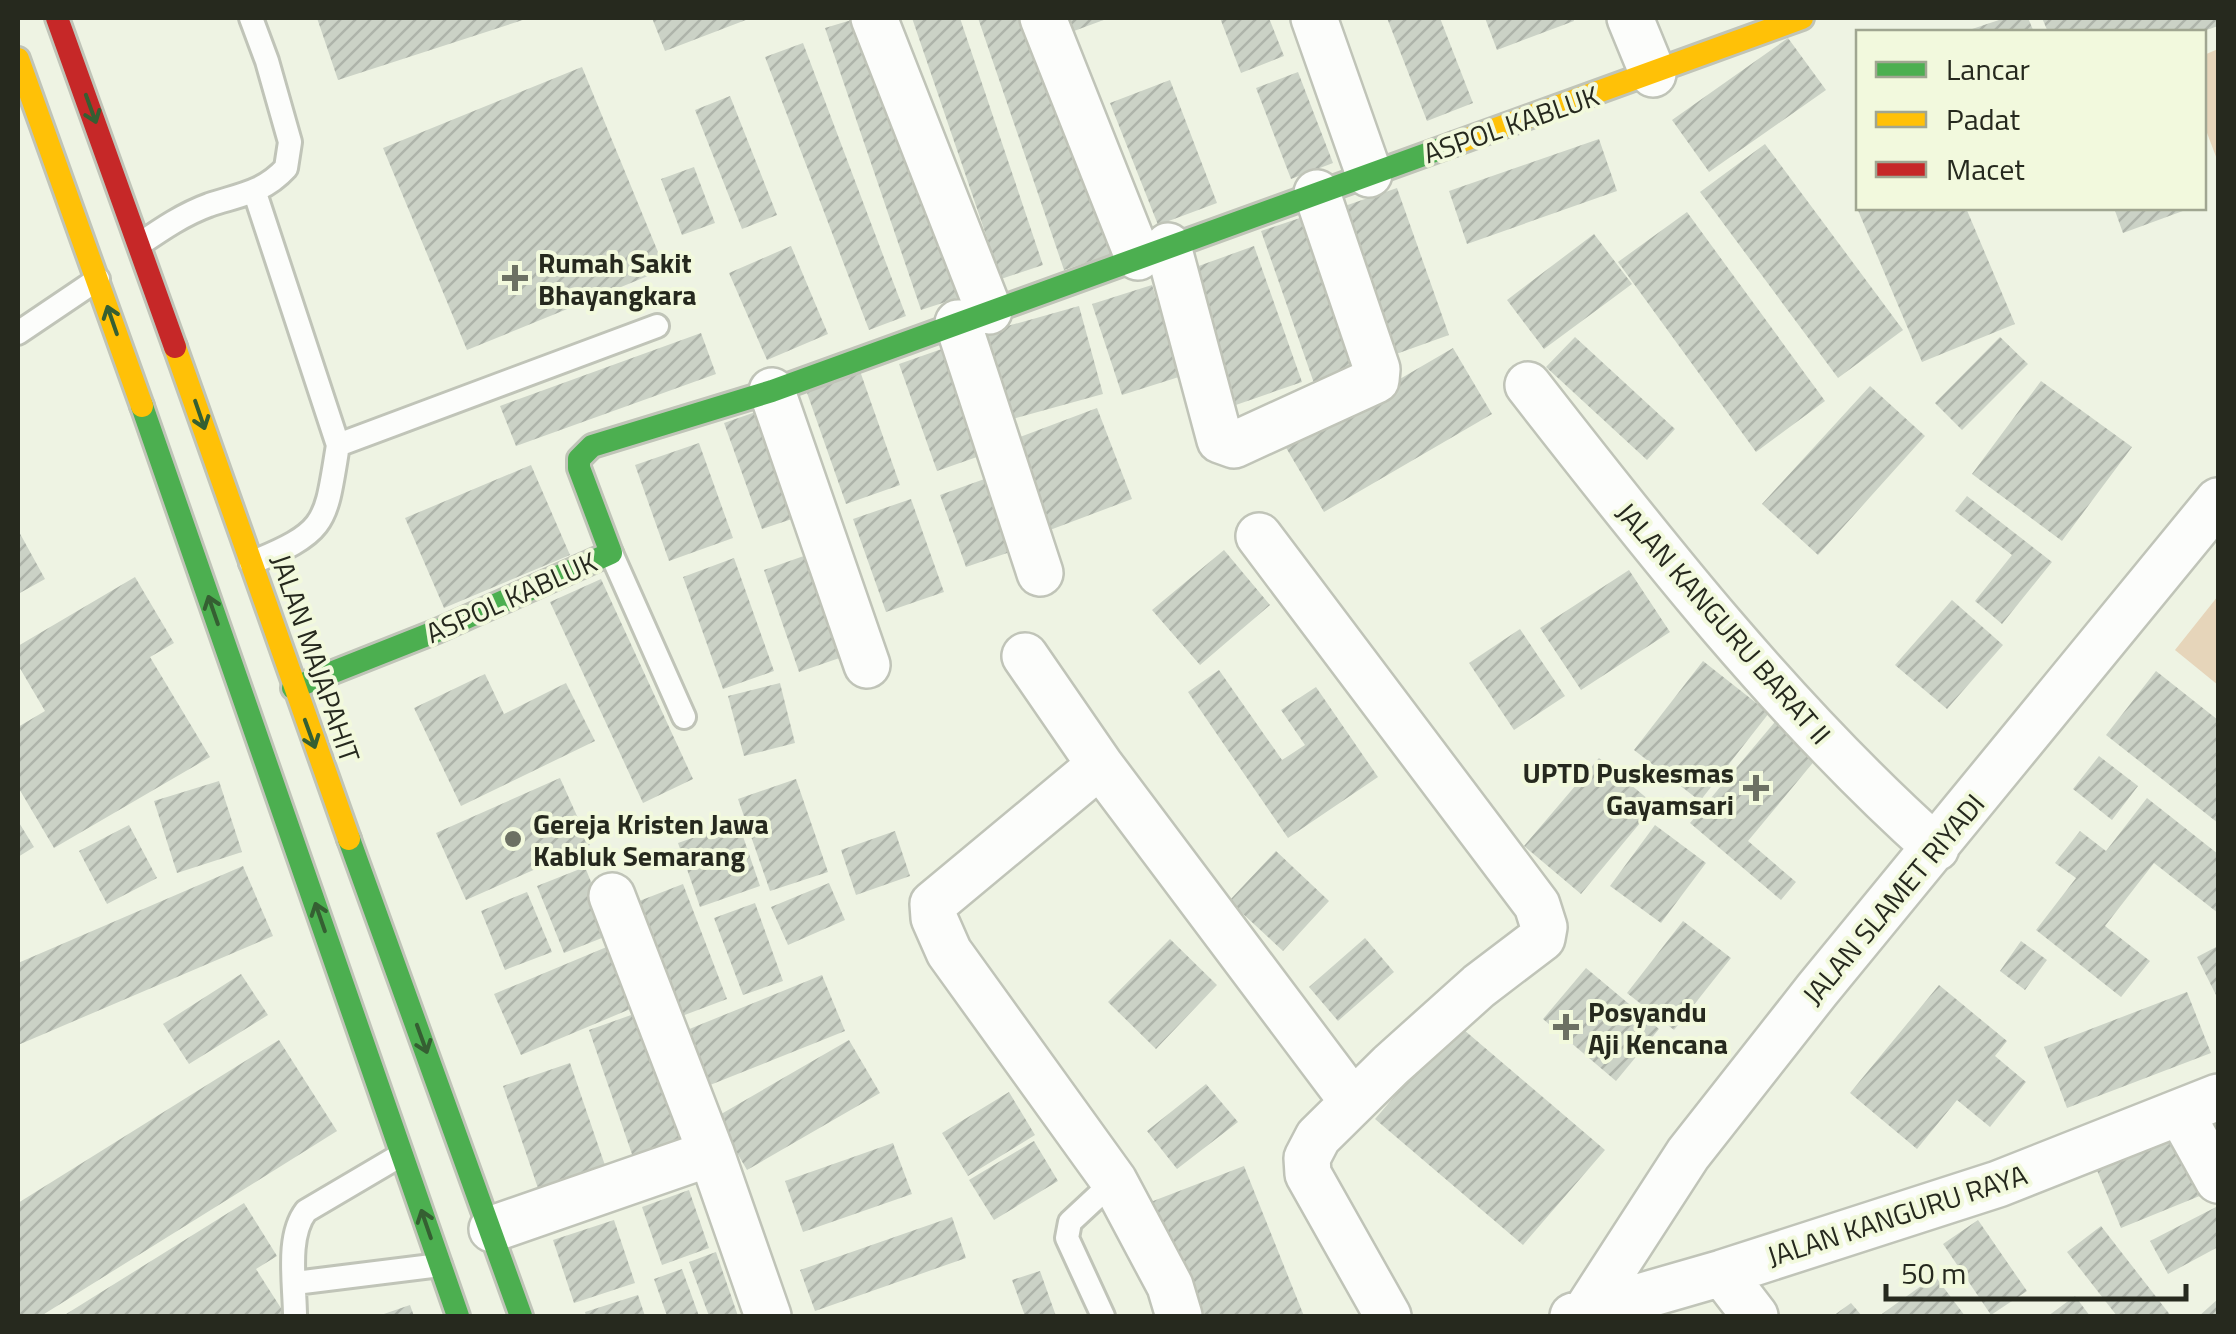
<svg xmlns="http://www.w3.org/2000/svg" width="2236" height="1334" viewBox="0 0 2236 1334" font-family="'Titillium Web',sans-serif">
<defs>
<pattern id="building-hatch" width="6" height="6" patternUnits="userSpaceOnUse" patternTransform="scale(2.5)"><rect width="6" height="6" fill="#cbd2c6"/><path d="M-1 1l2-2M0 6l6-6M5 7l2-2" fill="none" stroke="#aeb4aa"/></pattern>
</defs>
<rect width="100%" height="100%" fill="#eef3e3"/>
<path fill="#e6d5ba" d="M2218 49V162L2204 125V55Z
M2218 596V685L2175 650Z"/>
<path fill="url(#building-hatch)" d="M317 18H529L338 80Z
M652 18H751L665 51Z
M858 18 964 296 921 310 825 28Z
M912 18H960L1043 265 1001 279Z
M978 18H1032L1113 254 1064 270Z
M1069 18H1109L1074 31Z
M1220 18H1269L1284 56 1241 73Z
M1387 18H1440L1473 103 1427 121Z
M1485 18H1573L1574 21 1497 50Z
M2005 18H2028L2034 32H1963Z
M2042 18H2218V26L2201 32H2048Z
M1788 38 1826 90 1709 172 1672 120Z
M803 43 906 316 869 330 765 57Z
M582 67 665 269 467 350 383 148Z
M1298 72 1333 163 1291 179 1256 88Z
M1170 80 1217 203 1158 225 1110 103Z
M730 96 777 215 742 229 695 110Z
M1599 139 1617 191 1467 244 1449 191Z
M1765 144 1903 330 1838 378 1700 192Z
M694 167 715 223 682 235 661 179Z
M1397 188 1449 335 1385 358 1333 210Z
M1857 208H1966L2015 324 1922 362Z
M2114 208H2191L2123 233Z
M1687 212 1825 401 1756 452 1618 262Z
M1306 216 1362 373 1316 389 1261 231Z
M1594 234 1632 284 1544 349 1507 300Z
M791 246 828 334 767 360 729 273Z
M1254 246 1302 382 1230 407 1182 272Z
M1152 285 1182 376 1122 395 1092 304Z
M1079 306 1103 394 1005 421 979 334Z
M701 333 716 374 516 446 500 406Z
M1575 337 1675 429 1647 460 1546 367Z
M2000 337 2028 364 1962 430 1935 403Z
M956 344 994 451 937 471 899 364Z
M1453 348 1492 414 1324 512 1285 446Z
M860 371 900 485 846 504 806 390Z
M2041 381 2132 447 2062 541 1972 474Z
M1870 386 1925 436 1818 555 1762 504Z
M773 406 810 513 762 529 724 423Z
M1097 408 1132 499 1042 533 1007 442Z
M699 443 733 538 669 561 635 465Z
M531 465 570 555 444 608 405 518Z
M990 477 1016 550 966 567 940 495Z
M1967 496 2052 562 2002 624 1975 601 2012 555 1955 511Z
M911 499 944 592 886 612 853 519Z
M18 530 45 579 18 594Z
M1224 550 1270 605 1200 665 1152 610Z
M818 551 854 653 799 672 764 570Z
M734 558 774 671 723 689 683 577Z
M1629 570 1670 632 1581 690 1540 628Z
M135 577 174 643 150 657 210 757 54 848 18 787V727L45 711 18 665V646Z
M601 579 693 779 643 803 550 602Z
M1952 600 2003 645 1947 709 1895 665Z
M1520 629 1565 696 1514 730 1469 663Z
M1703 661 1769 713 1700 801 1634 750Z
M1219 670 1282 760 1305 745 1281 710 1316 687 1378 777 1288 838 1188 692Z
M2156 671 2218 720V823L2106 735Z
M485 674 504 714 566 683 595 741 461 806 414 708Z
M780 683 795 743 744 756 728 696Z
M1779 717 1821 753 1748 841 1796 882 1781 900 1690 823Z
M2099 756 2138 786 2112 820 2073 789Z
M1599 758 1655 805 1581 894 1524 846Z
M560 778 590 845 466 900 436 833Z
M796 779 828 872 770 891 738 799Z
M219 781 242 852 177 873 154 801Z
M2147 798 2218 854V913L2154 863 2105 926 2150 961 2121 997 2036 930 2076 878 2055 863 2080 831 2106 851Z
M18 821 34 847 18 857Z
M738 822 760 886 700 907 678 843Z
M129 825 157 878 107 904 79 851Z
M1655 825 1706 863 1661 923 1610 886Z
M895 831 910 876 856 895 841 850Z
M1276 851 1329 901 1283 951 1229 901Z
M243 866 273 936 18 1045V963Z
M585 867 612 934 564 953 537 886Z
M829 883 845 920 788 945 771 907Z
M683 884 727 999 674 1019 629 905Z
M527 892 552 952 505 970 481 911Z
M755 903 783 981 743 995 714 918Z
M1683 921 1731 958 1674 1030 1627 993Z
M1365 938 1394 972 1338 1021 1309 987Z
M1170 939 1217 985 1156 1049 1108 1002Z
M2021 941 2047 960 2025 990 2000 971Z
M609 946 635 1007 521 1055 494 994Z
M2218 946V999L2197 957Z
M1586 968 1659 1029 1616 1081 1543 1019Z
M241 974 268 1015 189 1064 163 1024Z
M822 975 845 1031 710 1085 687 1030Z
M1939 985 2007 1041 1995 1056 2026 1082 1990 1127 1957 1100 1917 1149 1850 1093Z
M2187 992 2211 1053 2067 1108 2044 1047Z
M648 1009 694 1138 634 1160 589 1030Z
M1457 1024 1605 1150 1523 1245 1375 1119Z
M279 1040 337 1131 41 1316H18V1203Z
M849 1040 880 1093 747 1170 716 1117Z
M570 1063 609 1177 542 1200 503 1086Z
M1206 1084 1238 1122 1177 1169 1147 1131Z
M1009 1092 1035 1135 968 1176 942 1133Z
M2182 1133 2207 1193 2121 1228 2096 1168Z
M1034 1141 1058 1181 994 1220 969 1180Z
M893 1143 912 1194 803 1232 785 1181Z
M1244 1166 1304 1316H1193L1148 1203Z
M689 1190 709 1248 662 1265 642 1207Z
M244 1203 277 1256 256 1269 286 1316H63Z
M2218 1206V1247L2168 1274 2150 1241Z
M952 1217 966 1258 815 1311 800 1270Z
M614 1220 635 1283 574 1303 553 1240Z
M1978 1220 2027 1291 1991 1315 1943 1244Z
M2101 1226 2171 1316H2117L2067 1252Z
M716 1252 738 1316H709L689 1262Z
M682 1269 699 1316H667L654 1279Z
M1040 1271 1056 1316H1025L1012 1280Z
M1935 1276 1965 1316H1879Z
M638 1295 645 1316H586L585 1312Z
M2075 1296 2090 1316H2048Z
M2218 1299V1316H2199Z
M1851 1303 1862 1316H1833Z
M410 1305 414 1316H378Z"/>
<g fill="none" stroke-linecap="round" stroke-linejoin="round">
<defs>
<path id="lane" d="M255 193 338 445 657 326
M140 244C162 229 184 214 209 205 239 195 263 193 286 168L290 142 267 61 251 18
M18 333 98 279
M611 553 684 717
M251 563C329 531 325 523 338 445
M295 1283 440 1265
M295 1316C295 1284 286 1237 306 1211L401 1155
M1103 1316 1067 1238 1070 1222 1114 1181"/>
<path id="street" d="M874 18 989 311
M1043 18 1138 257
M1314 18 1369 174
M1630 18 1653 74
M1168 246 1220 440 1234 445 1376 380 1377 369 1317 193
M958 323 1040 573
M1528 385C1655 548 1782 710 1936 848
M772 391 867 665
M1259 536 1537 905 1544 927 1542 938 1479 986 1391 1065 1318 1137 1307 1158 1308 1174 1388 1316
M1025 656 1100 765 1353 1102
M1100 765 933 904 934 918 949 952 1114 1181 1170 1286 1179 1316
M612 896 711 1153 768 1316
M2180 1112 2218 1180
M492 1229 711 1153
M1722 1273 1755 1316
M1587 1310 1688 1154 1817 990 2218 501
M1573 1316 1722 1273 1998 1184 2218 1097"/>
<path id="fast" d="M142 406 458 1316
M293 688 437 631 611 553 579 468V459L592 446 772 391 1454 144
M349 839 521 1316"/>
<path id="slow" d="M18 59 142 406
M1454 144 1802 18
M175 347 349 839"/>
<path id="jam" d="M57 18 175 347"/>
</defs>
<use href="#lane" stroke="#c0c4b8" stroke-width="28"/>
<use href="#street" stroke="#c0c4b8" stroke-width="50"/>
<use href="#fast" stroke="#c0c4b8" stroke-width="28"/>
<use href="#slow" stroke="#c0c4b8" stroke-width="28"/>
<use href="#jam" stroke="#c0c4b8" stroke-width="28"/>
<use href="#lane" stroke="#fcfdfb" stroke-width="22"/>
<use href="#street" stroke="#fcfdfb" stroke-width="45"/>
<use href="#fast" stroke="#4caf50" stroke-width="22"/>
<use href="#slow" stroke="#ffc107" stroke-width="22"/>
<use href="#jam" stroke="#c62828" stroke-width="22"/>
</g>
<defs><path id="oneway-shaft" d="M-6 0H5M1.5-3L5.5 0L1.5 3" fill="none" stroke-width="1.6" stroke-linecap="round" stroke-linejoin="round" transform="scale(2.5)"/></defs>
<g stroke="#355f32">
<use href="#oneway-shaft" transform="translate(91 109) rotate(70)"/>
<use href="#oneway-shaft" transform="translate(112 320) rotate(-109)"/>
<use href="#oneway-shaft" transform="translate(200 415) rotate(71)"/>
<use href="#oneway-shaft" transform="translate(213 610) rotate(-109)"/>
<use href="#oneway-shaft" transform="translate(310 734) rotate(70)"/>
<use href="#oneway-shaft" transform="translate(320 917) rotate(-109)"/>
<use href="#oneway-shaft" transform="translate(422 1039) rotate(70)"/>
<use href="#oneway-shaft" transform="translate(426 1224) rotate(-109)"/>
</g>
<g fill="#6c7063" stroke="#f2f9dd" stroke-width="4">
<path d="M510 263h10v10h10v10h-10v10h-10v-10h-10v-10h10z"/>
<path d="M1751 773h10v10h10v10h-10v10h-10v-10h-10v-10h10z"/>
<circle cx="513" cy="839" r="10"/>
<path d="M1561 1012h10v10h10v10h-10v10h-10v-10h-10v-10h10z"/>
</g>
<g text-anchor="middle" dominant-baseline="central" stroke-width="8" stroke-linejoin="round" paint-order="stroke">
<g font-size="28" fill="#26291e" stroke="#f2f9dd">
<text transform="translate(1511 124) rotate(-19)">ASPOL KABLUK</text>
<text transform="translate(511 597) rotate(-24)">ASPOL KABLUK</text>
<text transform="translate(1724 623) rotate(49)">JALAN KANGURU BARAT II</text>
<text transform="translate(316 658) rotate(71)">JALAN MAJAPAHIT</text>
<text transform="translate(1893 899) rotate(-50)">JALAN SLAMET RIYADI</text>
<text transform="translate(1897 1215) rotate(-18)">JALAN KANGURU RAYA</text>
</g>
<g font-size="28" font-weight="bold" fill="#26291e" stroke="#f2f9dd" text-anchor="start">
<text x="538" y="262">Rumah Sakit<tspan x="538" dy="32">Bhayangkara</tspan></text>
<text x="1734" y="772" text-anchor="end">UPTD Puskesmas<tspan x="1734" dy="32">Gayamsari</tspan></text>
<text x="533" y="823">Gereja Kristen Jawa<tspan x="533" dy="32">Kabluk Semarang</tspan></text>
<text x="1588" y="1011">Posyandu<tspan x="1588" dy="32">Aji Kencana</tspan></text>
</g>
</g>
<rect width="2236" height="1334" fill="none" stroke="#26291e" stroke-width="40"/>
<rect x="1856" y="30" width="350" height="180" fill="#f2f9dd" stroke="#a0a691" stroke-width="2.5"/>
<rect x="1876" y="62" width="50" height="15" fill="#4caf50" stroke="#a0a691" stroke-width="2.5"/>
<text x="1946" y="80" font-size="30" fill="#26291e">Lancar</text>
<rect x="1876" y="112" width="50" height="15" fill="#ffc107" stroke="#a0a691" stroke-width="2.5"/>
<text x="1946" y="130" font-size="30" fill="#26291e">Padat</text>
<rect x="1876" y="162" width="50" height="15" fill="#c62828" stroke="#a0a691" stroke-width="2.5"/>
<text x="1946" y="180" font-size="30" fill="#26291e">Macet</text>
<path d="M1886 1284v15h300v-15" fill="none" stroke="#26291e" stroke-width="5"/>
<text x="1901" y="1284" font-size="30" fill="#26291e" stroke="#f2f9dd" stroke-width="8" paint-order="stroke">50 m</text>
</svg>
